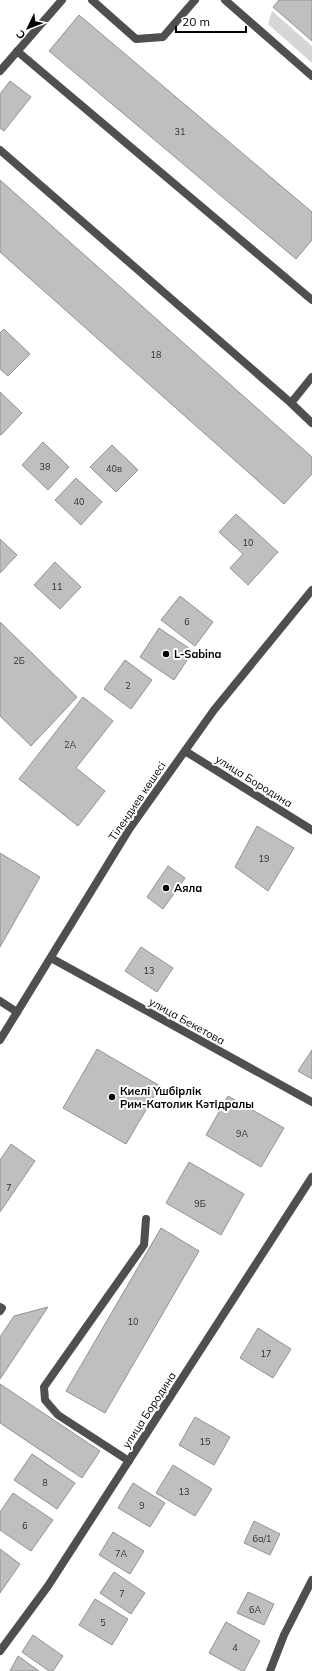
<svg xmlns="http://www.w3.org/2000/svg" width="312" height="1671" viewBox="0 0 312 1671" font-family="Mulish,sans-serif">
<rect width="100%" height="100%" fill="#fff"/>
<path fill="#d6d6d6" d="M272 11 312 46V63L268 24Z"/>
<path fill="#bfbfbf" stroke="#939393" d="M279 0H312V41L273 7Z
M79 15 312 212V240L296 259 49 51Z
M10 81 31 97 4 131 0 128V94Z
M0 180 312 457V474L284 504 0 252Z
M4 329 30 354 8 376 0 369V333Z
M0 392 22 413 1 435 0 434Z
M43 442 69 467 48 490 22 465Z
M112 445 138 470 116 492 90 467Z
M76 478 102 502 81 525 55 500Z
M236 514 278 552 248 585 230 568 243 554 219 532Z
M0 539 17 555 0 573Z
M55 562 81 587 60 609 34 585Z
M180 596 213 622 195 646 161 620Z
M0 622 77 697 31 746 0 716Z
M159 628 193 651 174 680 140 657Z
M125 660 152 680 131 709 104 689Z
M83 697 113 721 76 768 105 791 78 826 19 779Z
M257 826 294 848 268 891 235 867Z
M0 853 40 877 0 947Z
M168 866 185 878 163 909 147 897Z
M141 947 173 968 157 992 125 971Z
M97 1049 160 1086 126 1144 63 1108Z
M312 1050V1079L298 1071Z
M228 1096 284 1128 261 1167 206 1135Z
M11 1144 35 1161 0 1212V1160Z
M189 1162 244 1194 221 1235 166 1203Z
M161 1228 199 1251 105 1413 66 1391Z
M48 1307 0 1379V1337L14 1316Z
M258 1328 291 1349 273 1378 240 1358Z
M0 1384 100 1451 82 1478 0 1423Z
M195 1417 230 1437 214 1465 179 1445Z
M32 1454 75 1483 57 1509 14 1480Z
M173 1465 212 1489 195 1516 156 1493Z
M133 1483 165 1503 150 1527 118 1508Z
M13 1493 53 1520 31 1551 0 1530V1512Z
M254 1521 280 1534 270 1555 244 1543Z
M113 1532 144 1551 130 1574 99 1555Z
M0 1549 20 1564 0 1593Z
M114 1572 145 1593 131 1614 100 1593Z
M248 1592 274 1604 264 1625 237 1613Z
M95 1599 128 1619 112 1645 79 1625Z
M226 1622 260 1641 244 1671H242L209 1653Z
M33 1635 63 1656 53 1671H49L22 1652Z
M18 1656 39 1671H10Z"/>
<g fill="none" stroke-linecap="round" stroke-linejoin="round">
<path stroke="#4f4f4f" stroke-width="8" d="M92 0 136 39 163 37 195 0
M225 0 312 76
M17 51 312 300
M0 71 62 0
M0 150 291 403 312 377
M291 403 312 423
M0 1001 17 1012
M0 1307 2 1308 0 1311
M129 1461 58 1415 45 1400 44 1387 144 1245 146 1219"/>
<path stroke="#4f4f4f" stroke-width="8" d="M185 751 312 830
M51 958 312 1102
M0 1651 48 1586 312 1177
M270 1671 284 1635 312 1580"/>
<path stroke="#4f4f4f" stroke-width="8" d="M0 1040 130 828 214 710 312 590"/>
</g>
<g fill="#000" stroke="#fff" stroke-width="1.5">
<circle cx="166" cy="654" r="4"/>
<circle cx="166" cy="888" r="4"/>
<circle cx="112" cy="1097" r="4"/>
</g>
<g text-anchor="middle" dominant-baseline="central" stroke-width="4" stroke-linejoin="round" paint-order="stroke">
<g font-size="9" fill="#303030">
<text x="180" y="131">31</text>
<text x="156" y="354">18</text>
<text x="45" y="466">38</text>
<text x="114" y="468">40в</text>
<text x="79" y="501">40</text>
<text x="248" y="542">10</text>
<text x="57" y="586">11</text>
<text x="187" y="621">6</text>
<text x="19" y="660">2Б</text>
<text x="128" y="685">2</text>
<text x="70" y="744">2А</text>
<text x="264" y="858">19</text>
<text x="149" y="970">13</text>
<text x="242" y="1133">9А</text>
<text x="9" y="1187">7</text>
<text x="200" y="1203">9Б</text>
<text x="133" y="1321">10</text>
<text x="266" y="1353">17</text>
<text x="205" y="1441">15</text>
<text x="45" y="1482">8</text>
<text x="184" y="1491">13</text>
<text x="142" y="1505">9</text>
<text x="25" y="1525">6</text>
<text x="262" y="1538">6а/1</text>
<text x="121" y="1553">7А</text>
<text x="122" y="1593">7</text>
<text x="255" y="1609">6А</text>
<text x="103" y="1622">5</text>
<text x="235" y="1647">4</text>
</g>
<g font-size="11" font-weight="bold" fill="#000" stroke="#fff" text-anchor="start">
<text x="174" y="654">L-Sabina</text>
<text x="174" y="888">Аяла</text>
<text x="120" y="1091">Киелі Үшбірлік<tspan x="120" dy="13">Рим-Католик Кәтідралы</tspan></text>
</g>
<g font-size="11" fill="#000" stroke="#fff">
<text transform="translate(254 781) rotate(32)">улица Бородина</text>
<text transform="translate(137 801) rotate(-56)">Тілендиев көшесі</text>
<text transform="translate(187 1021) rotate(29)">улица Бекетова</text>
<text transform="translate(149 1410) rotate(-57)">улица Бородина</text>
</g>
</g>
<g transform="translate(28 28) rotate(227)" stroke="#ffffff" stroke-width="3" paint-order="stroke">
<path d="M0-3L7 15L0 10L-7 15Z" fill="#000000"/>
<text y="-6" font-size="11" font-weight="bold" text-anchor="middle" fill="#000000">С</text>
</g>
<path d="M176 26v6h70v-6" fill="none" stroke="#000000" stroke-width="2"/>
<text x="182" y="26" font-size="12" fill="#000000" stroke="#ffffff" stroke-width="3" paint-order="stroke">20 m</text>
</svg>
